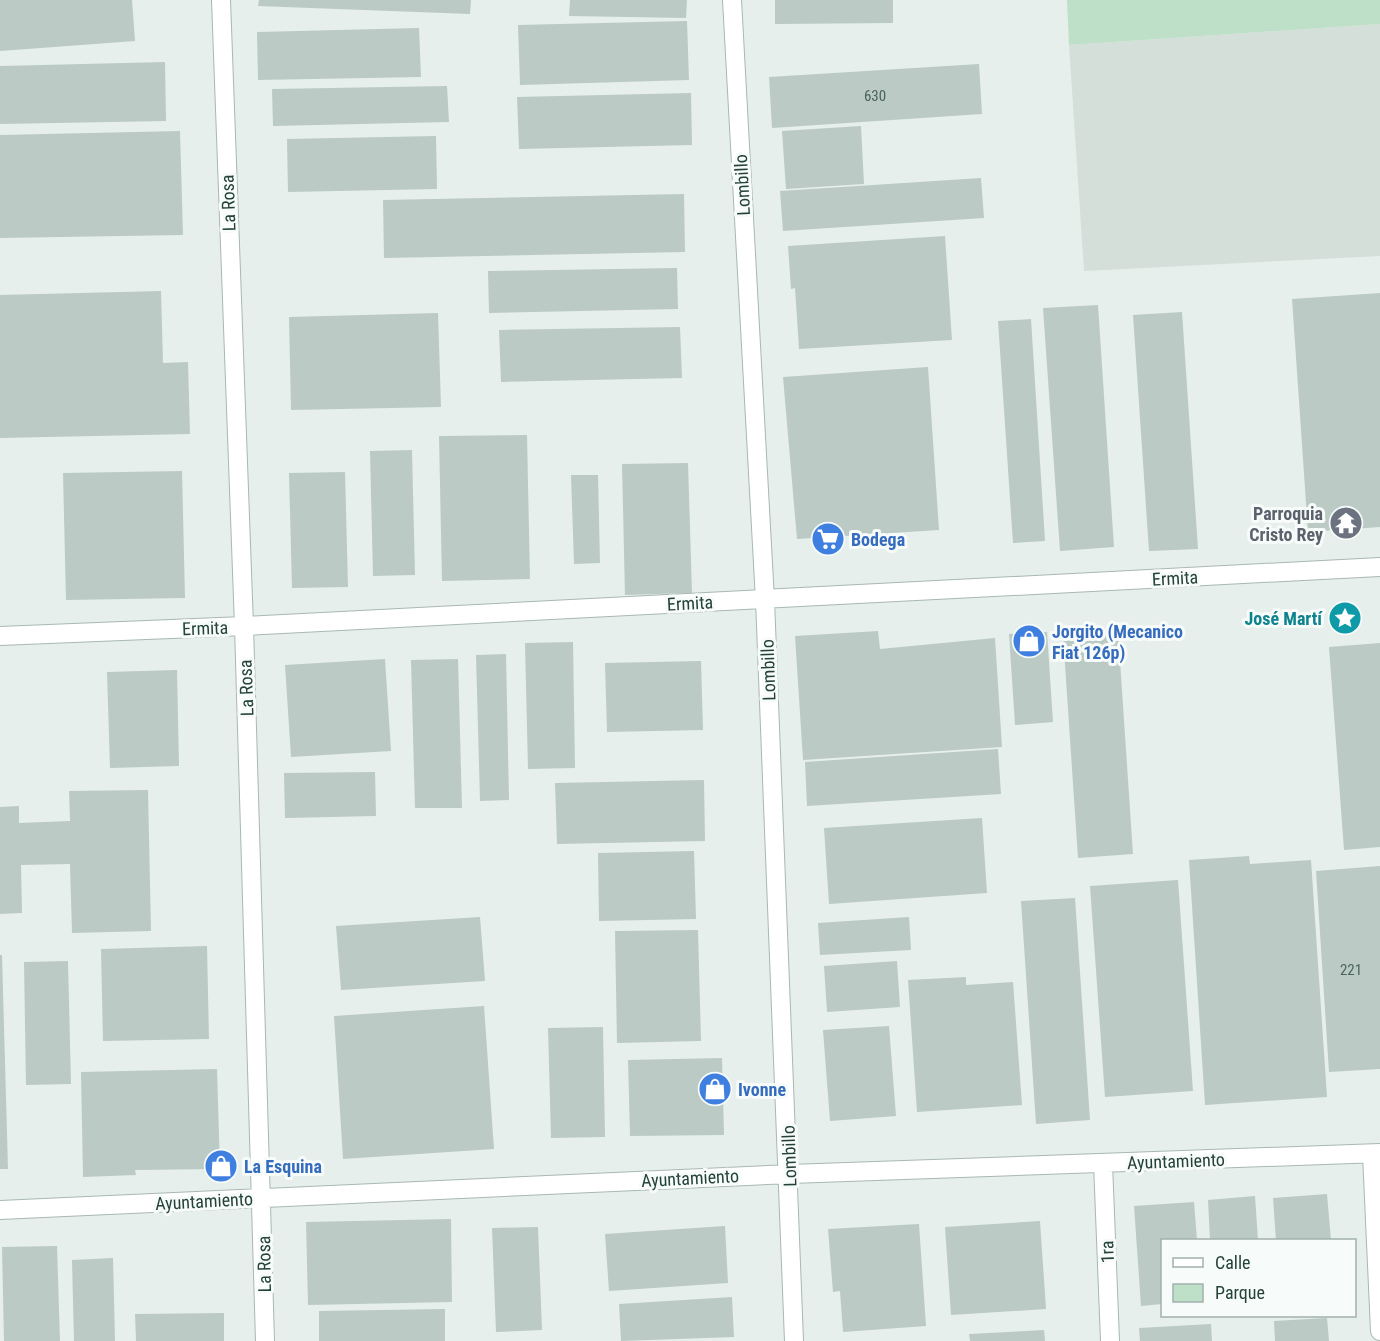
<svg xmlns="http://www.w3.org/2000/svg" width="1380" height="1341" viewBox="0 0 1380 1341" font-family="'Roboto Condensed',sans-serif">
<rect width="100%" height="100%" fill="#e6efeb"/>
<path fill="#d4dfda" d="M1380 24V256L1084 271 1069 45Z"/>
<path fill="#bfe0c8" d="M1067 0H1380V24L1069 45Z"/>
<path fill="#bbcac4" d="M0 0H132L135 41 0 51Z
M259 0H471L470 14 258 6Z
M570 0H687L686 18 569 16Z
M775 0H893V23L775 24Z
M687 21 689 80 520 85 518 25Z
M419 28 421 77 258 80 257 32Z
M165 62 166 121 0 124V66Z
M979 64 982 114 772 128 769 77Z
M447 86 449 122 273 126 272 89Z
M691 93 692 145 519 149 517 97Z
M861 126 864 184 786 189 782 131Z
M180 131 183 235 0 238V135Z
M436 136 437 189 288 192 287 139Z
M981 178 984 218 783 231 780 191Z
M684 194 685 252 384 258 383 200Z
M945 236 952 340 799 349 795 288 791 289 788 246Z
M677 268 678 309 489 313 488 271Z
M161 291 163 363 188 362 190 434 0 438V295Z
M1380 293V527L1308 532 1292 299Z
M1098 305 1114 547 1060 551 1043 308Z
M1182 312 1198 549 1149 551 1133 315Z
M438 313 441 407 291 410 289 317Z
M1031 319 1045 541 1013 543 998 321Z
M680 327 682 378 501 382 499 330Z
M928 367 939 530 797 539 783 377Z
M527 435 530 579 442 581 439 436Z
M412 450 415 575 373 576 370 451Z
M688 463 692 593 625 595 622 464Z
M182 471 185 598 66 600 63 473Z
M345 472 348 587 292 588 289 473Z
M571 475H598L600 563 574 564Z
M878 631 880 649 995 638 1002 747 803 760 795 636Z
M1118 631 1133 854 1078 858 1063 635Z
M1047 632 1053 722 1015 725 1009 634Z
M573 642 575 768 528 769 525 643Z
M1380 643V847L1344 850 1329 647Z
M506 654 509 800 480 801 476 655Z
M385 659 391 751 291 757 285 665Z
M458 659 462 808H415L411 660Z
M701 661 703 730 607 732 605 663Z
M177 670 179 766 110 768 107 672Z
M998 749 1001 794 807 806 805 762Z
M375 772 376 816 285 818 284 773Z
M704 780 705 841 557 844 555 783Z
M148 790 151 931 72 933 70 864 21 865 22 913 0 914V807L19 806V823L70 821 69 791Z
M982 818 987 893 829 904 824 828Z
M694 851 696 919 599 921 598 853Z
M1249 856 1250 864 1311 860 1327 1097 1205 1105 1189 860Z
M1380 866V1069L1329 1072 1316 871Z
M1178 880 1193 1091 1105 1097 1090 886Z
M1075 898 1090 1120 1036 1124 1021 901Z
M480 917 485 981 341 990 336 926Z
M909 917 911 950 820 955 818 923Z
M698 930 701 1041 617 1043 615 931Z
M207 946 209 1039 103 1041 101 949Z
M0 955H2L8 1169H0Z
M68 961 71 1084 26 1085 24 962Z
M897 961 900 1007 827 1012 824 966Z
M966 977V985L1013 982 1022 1105 917 1112 908 980Z
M484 1006 494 1149 343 1159 334 1016Z
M889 1026 896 1116 830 1121 823 1030Z
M603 1027 605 1137 551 1138 548 1028Z
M722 1058 724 1135 630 1136 628 1060Z
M217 1069 220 1169 135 1170 136 1175 83 1177 81 1072Z
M1327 1194 1331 1240H1276L1273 1198Z
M1255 1196 1258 1240H1210L1208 1200Z
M1194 1202 1197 1240H1162V1304L1141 1306 1134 1206Z
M451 1219 452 1302 308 1305 306 1222Z
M1040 1221 1046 1309 951 1315 945 1227Z
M919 1224 926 1326 843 1332 840 1291 833 1292 828 1229Z
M725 1226 728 1283 609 1291 605 1234Z
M538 1227 542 1330 496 1332 492 1228Z
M57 1246 60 1341H4L2 1247Z
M113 1258 115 1341H74L72 1260Z
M732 1297 734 1337 621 1341 619 1304Z
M445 1309V1341H319V1311Z
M224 1313V1341H136L135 1314Z
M1327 1318 1329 1341H1275L1274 1321Z
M1211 1324 1212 1341H1140L1139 1328Z
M1044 1330 1045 1341H970L969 1334Z"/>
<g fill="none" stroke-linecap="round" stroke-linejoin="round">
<defs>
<path id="street" d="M221 0 244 626 265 1341
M732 0 765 600 794 1341
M0 636 244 626 1380 567
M1372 1154 1380 1331
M1103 1163 1110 1341
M0 1210 790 1174 1380 1153"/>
</defs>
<use href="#street" stroke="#a8b8b2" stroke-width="20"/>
<use href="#street" stroke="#fff" stroke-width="18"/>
</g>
<defs>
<symbol id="temple-disc" viewBox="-11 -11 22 22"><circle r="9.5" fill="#6b7280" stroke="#f7fbf9"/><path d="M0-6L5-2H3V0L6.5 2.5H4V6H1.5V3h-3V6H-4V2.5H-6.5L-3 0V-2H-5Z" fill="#fff"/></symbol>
<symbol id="supermarket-disc" viewBox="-11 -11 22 22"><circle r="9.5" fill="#3f7fe0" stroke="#f7fbf9"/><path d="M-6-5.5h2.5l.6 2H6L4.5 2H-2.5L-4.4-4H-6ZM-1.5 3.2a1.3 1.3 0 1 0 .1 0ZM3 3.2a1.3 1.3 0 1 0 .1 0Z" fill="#fff"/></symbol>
<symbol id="sight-disc" viewBox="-11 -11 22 22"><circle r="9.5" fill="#0f9aa8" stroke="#f7fbf9"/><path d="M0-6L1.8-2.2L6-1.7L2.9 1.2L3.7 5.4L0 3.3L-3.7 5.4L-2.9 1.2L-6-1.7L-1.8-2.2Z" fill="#fff"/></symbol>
<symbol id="shop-disc" viewBox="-11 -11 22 22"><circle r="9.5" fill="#3f7fe0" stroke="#f7fbf9"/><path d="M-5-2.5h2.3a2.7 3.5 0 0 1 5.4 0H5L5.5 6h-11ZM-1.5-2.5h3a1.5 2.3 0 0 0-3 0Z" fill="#fff"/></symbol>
</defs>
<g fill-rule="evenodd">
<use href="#temple-disc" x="1327" y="504" width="38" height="38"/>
<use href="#supermarket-disc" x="809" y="520" width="38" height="38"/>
<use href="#sight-disc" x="1326" y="599" width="38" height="38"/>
<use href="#shop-disc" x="1010" y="622" width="38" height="38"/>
<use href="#shop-disc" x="696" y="1070" width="38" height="38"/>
<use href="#shop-disc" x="202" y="1147" width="38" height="38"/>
</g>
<g text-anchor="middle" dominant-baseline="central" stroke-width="6" stroke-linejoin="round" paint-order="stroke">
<g font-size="15" fill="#4a645c">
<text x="875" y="96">630</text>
<text x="1351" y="970">221</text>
</g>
<g font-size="18" fill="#24423a" stroke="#f7fbf9">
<text transform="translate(742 185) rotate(-93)">Lombillo</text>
<text transform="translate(228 203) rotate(-92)">La Rosa</text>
<text transform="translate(1175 578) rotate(-3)">Ermita</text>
<text transform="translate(690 603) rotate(-3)">Ermita</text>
<text transform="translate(205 628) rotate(-2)">Ermita</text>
<text transform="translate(768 670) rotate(-92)">Lombillo</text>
<text transform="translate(246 688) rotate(-92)">La Rosa</text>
<text transform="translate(789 1156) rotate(-92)">Lombillo</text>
<text transform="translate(1176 1161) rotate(-2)">Ayuntamiento</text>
<text transform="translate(690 1178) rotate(-3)">Ayuntamiento</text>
<text transform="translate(204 1201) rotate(-3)">Ayuntamiento</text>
<text transform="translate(1107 1252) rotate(-92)">1ra</text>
<text transform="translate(264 1264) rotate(-91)">La Rosa</text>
</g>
<g font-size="18" font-weight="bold" fill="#5b616d" stroke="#f7fbf9" text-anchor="end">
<text x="1323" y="513">Parroquia<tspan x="1323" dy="21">Cristo Rey</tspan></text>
</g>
<g font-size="18" font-weight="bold" fill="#366cbe" stroke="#f7fbf9" text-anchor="start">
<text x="851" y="539">Bodega</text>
<text x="1052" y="631">Jorgito (Mecanico<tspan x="1052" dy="21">Fiat 126p)</tspan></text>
<text x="738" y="1089">Ivonne</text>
<text x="244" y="1166">La Esquina</text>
</g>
<g font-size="18" font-weight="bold" fill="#0d838f" stroke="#f7fbf9" text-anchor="end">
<text x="1322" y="618">José Martí</text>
</g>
</g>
<rect x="1161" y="1239" width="195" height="78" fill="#f7fbf9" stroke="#a3b1ad" stroke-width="1.5"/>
<rect x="1173" y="1258" width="30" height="9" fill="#ffffff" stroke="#a3b1ad" stroke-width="1.5"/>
<text x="1215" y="1269" font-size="18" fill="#24423a">Calle</text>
<rect x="1173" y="1284" width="30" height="18" fill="#bfe0c8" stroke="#a3b1ad" stroke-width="1.5"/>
<text x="1215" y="1299" font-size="18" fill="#24423a">Parque</text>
</svg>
